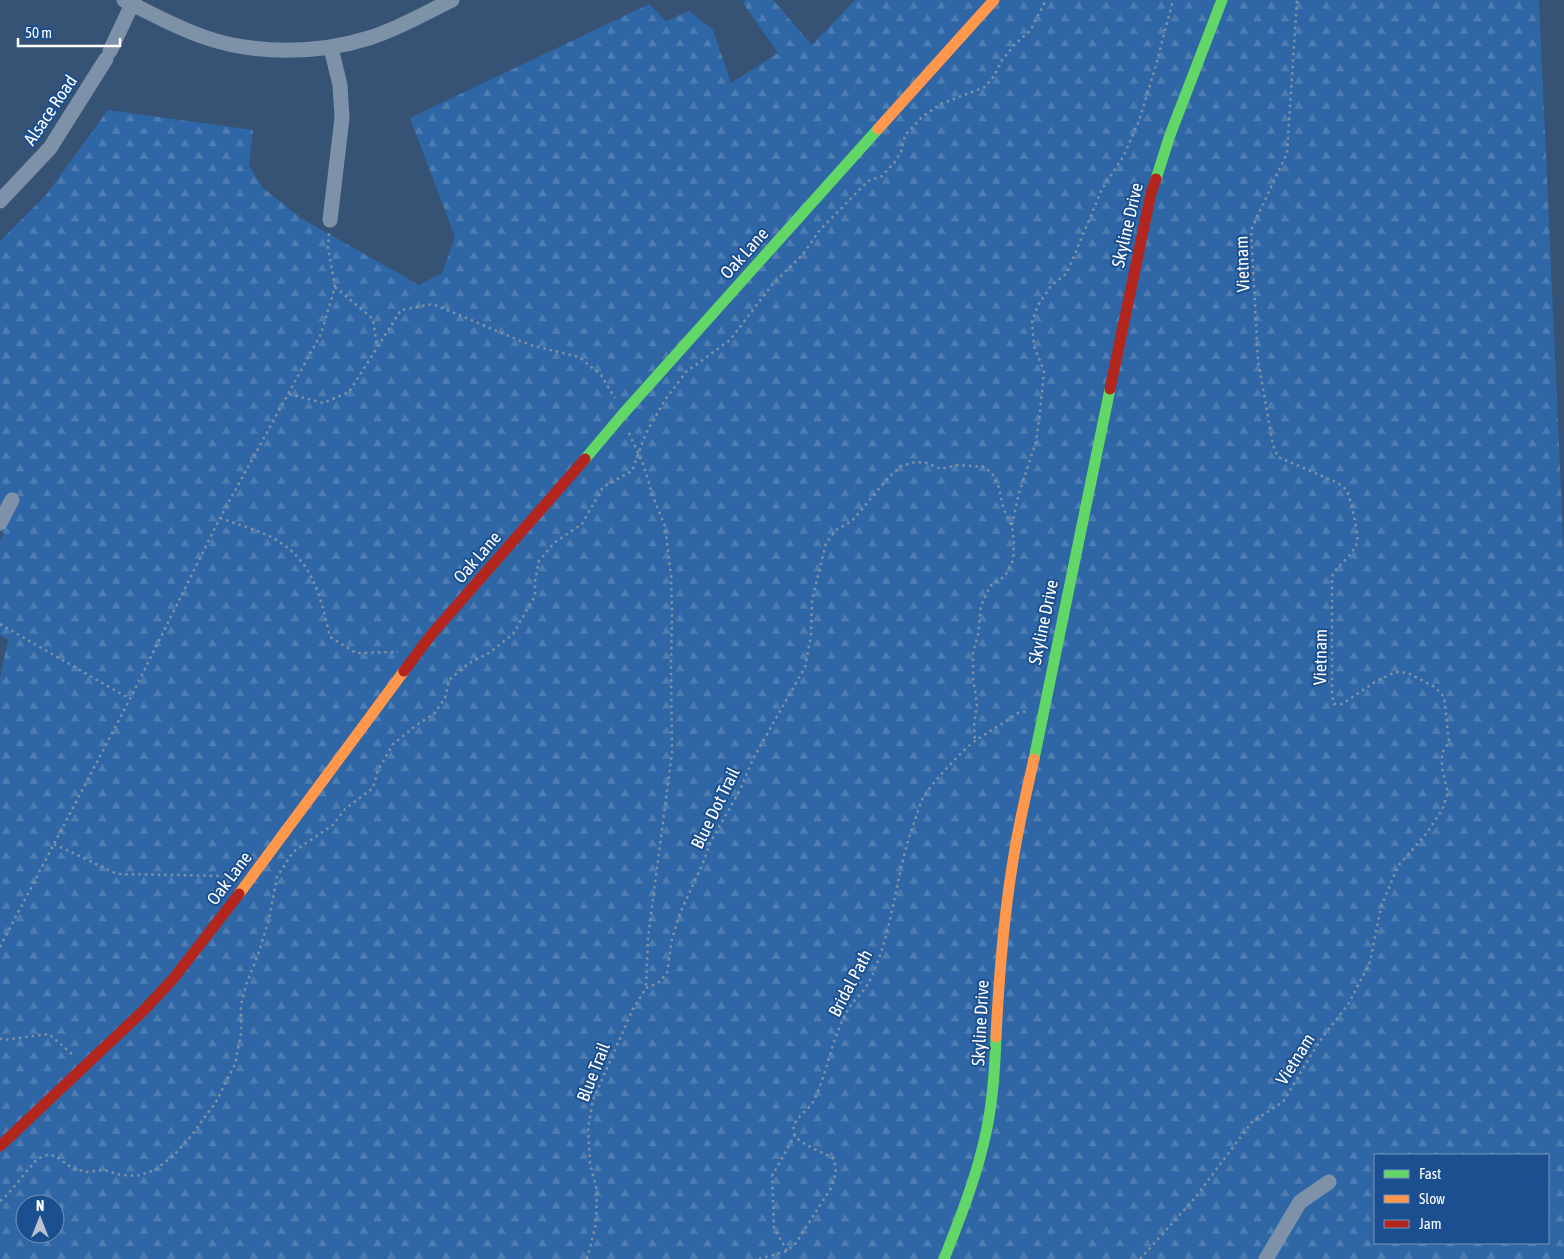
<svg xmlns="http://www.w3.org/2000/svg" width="1564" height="1259" viewBox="0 0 1564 1259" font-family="'Asap Condensed',sans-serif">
<defs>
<pattern id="forest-firs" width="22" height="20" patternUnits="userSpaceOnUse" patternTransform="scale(1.25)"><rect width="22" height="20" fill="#2f66a5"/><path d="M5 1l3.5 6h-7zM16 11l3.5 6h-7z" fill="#4e7db2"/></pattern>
</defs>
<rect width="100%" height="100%" fill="#365274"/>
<path fill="url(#forest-firs)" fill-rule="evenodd" d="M745 0H773L812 45 855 0H1539L1564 556V1259H0V678L8 640 0 635V541L4 533 0 531V241L46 195 108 110 253 130 249 166 263 188 301 218 419 285 442 273 455 237 410 118 649 4 666 21 689 11 713 30 731 83 778 53 743 3ZM1375 1155H1548V1243H1375ZM25 1204H55V1234H25Z"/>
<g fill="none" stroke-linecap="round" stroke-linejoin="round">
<path stroke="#7d92a8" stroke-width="2.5" stroke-dasharray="2.5 4" stroke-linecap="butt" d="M335 287 373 319 377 347
M289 394 323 403 349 392 401 310 433 304 530 345 579 357 601 375 615 398
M629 433 644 466 653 497 665 526 671 576 672 612 671 667 672 752 648 938 646 988
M220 518C236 524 265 532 278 541 314 563 321 599 330 637L356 653 398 652
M1012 525 1019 493 1036 442 1040 412 1044 371 1034 346 1032 322 1038 305 1051 286 1067 273 1102 189 1123 157 1139 121 1156 65 1173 0
M0 624 130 699
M54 844 117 874 231 876
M0 947 130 699 220 518 321 334 335 287 328 247 329 233
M646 988 658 983 667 973 672 939 680 913 703 863 710 843 740 790 753 759 805 667 811 636 812 600 826 543 836 530 852 521 888 478 901 466 915 462 927 463 941 469 958 465 985 467 993 475 999 488 1003 507 1012 527 1014 542 1013 560 1005 576 990 586 981 606 978 635 973 653V678L977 704 974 726 975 741
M0 1038 3 1040 49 1034 73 1055
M0 1201 7 1195 37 1159 47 1155 56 1156 72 1168 87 1172 104 1170 121 1175 137 1176 155 1170 173 1156 191 1136 216 1102 235 1064 241 1033V1005L246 985 258 955 269 919 277 877 293 852 333 825 345 809 373 788 378 770 393 744 418 724 434 714 445 698 449 680 469 663 489 653 513 634 535 596V581L539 561 554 543 582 524 603 487 632 471 646 433 665 400 686 372 730 340 772 285 804 253 819 231 868 181 882 176 894 163 901 152 905 135 923 116 941 104 985 87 994 76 1002 60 1015 44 1030 31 1046 0
M787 1251 774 1228 772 1176 795 1135
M587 1259 596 1224 597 1190 590 1164 588 1128 593 1100 633 1009 646 988
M759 1259 787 1251 796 1243 831 1188 836 1172 834 1159C824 1152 797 1144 794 1133 791 1119 807 1112 813 1102 828 1073 831 1038 848 1010 854 999 865 991 870 980 894 930 895 874 914 823 917 815 919 806 923 798 931 784 963 749 976 740 990 731 1004 723 1018 713L1027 711
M1140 1259 1194 1199 1252 1122 1283 1102 1319 1042 1349 1003 1370 962 1381 907 1398 866 1426 834 1442 810 1448 793 1442 768V753L1449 742 1444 697 1435 687 1408 673 1395 672 1375 682 1342 704H1334L1332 695V576C1338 564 1354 555 1357 542 1359 535 1350 497 1347 491 1345 488 1341 486 1338 483L1278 457 1273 445 1258 360 1251 230 1287 153 1297 0"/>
<path stroke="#7d92a8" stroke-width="15" d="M124 0C150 13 177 28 204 37 255 55 318 54 369 38 398 29 425 13 452 0
M110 51 134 0
M0 201 50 148 106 59
M330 220 342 118 340 85 331 48
M0 523 12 500
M1266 1259 1300 1202 1329 1182"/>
<path stroke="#63d668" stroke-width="11" d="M1156 179 1170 135 1222 0
M585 459 622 415 878 129
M1034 759 1110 389
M944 1259C961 1216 978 1173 987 1128 993 1098 995 1067 996 1037"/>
<path stroke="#ff974d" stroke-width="11" d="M878 129 994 0
M239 894 404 671
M996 1037C999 974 1004 911 1015 849 1020 819 1027 789 1034 759"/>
<path stroke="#b3261e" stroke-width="11" d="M1110 389 1151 193 1156 179
M404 671 431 635 585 459
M0 1146 143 1011 173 979 239 894"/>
</g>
<g text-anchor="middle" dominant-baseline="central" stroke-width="4" stroke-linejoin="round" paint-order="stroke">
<g font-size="18" fill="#fff" stroke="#1b4f8f">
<text transform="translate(50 110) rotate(-56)">Alsace Road</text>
<text transform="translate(1127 225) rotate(-77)">Skyline Drive</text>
<text transform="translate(744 253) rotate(-48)">Oak Lane</text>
<text transform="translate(1242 264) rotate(-92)">Vietnam</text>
<text transform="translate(477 557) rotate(-49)">Oak Lane</text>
<text transform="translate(1043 622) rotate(-78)">Skyline Drive</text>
<text transform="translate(1320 657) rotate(-89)">Vietnam</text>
<text transform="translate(715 808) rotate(-64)">Blue Dot Trail</text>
<text transform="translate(229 878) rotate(-53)">Oak Lane</text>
<text transform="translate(850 983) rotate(-62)">Bridal Path</text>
<text transform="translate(980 1023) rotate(-87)">Skyline Drive</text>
<text transform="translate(1295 1059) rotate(-58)">Vietnam</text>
<text transform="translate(593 1072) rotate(-69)">Blue Trail</text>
</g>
</g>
<rect x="1374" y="1154" width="175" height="90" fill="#1b4f8f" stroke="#7695bc"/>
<rect x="1384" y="1170" width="25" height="8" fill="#63d668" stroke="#7695bc"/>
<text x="1419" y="1179" font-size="15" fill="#ffffff">Fast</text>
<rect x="1384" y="1195" width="25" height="8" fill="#ff974d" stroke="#7695bc"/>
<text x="1419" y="1204" font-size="15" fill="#ffffff">Slow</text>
<rect x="1384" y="1220" width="25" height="8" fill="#b3261e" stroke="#7695bc"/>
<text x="1419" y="1229" font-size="15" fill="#ffffff">Jam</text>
<g transform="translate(40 1219)"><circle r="24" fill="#1b4f8f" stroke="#7695bc"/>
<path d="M0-4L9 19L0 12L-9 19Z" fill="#b9c2ce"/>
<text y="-8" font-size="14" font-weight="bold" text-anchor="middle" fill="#ffffff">N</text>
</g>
<path d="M18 38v8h102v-8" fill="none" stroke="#ffffff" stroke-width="2.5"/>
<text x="25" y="38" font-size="15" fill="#ffffff" stroke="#1b4f8f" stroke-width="4" paint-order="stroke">50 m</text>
</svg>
